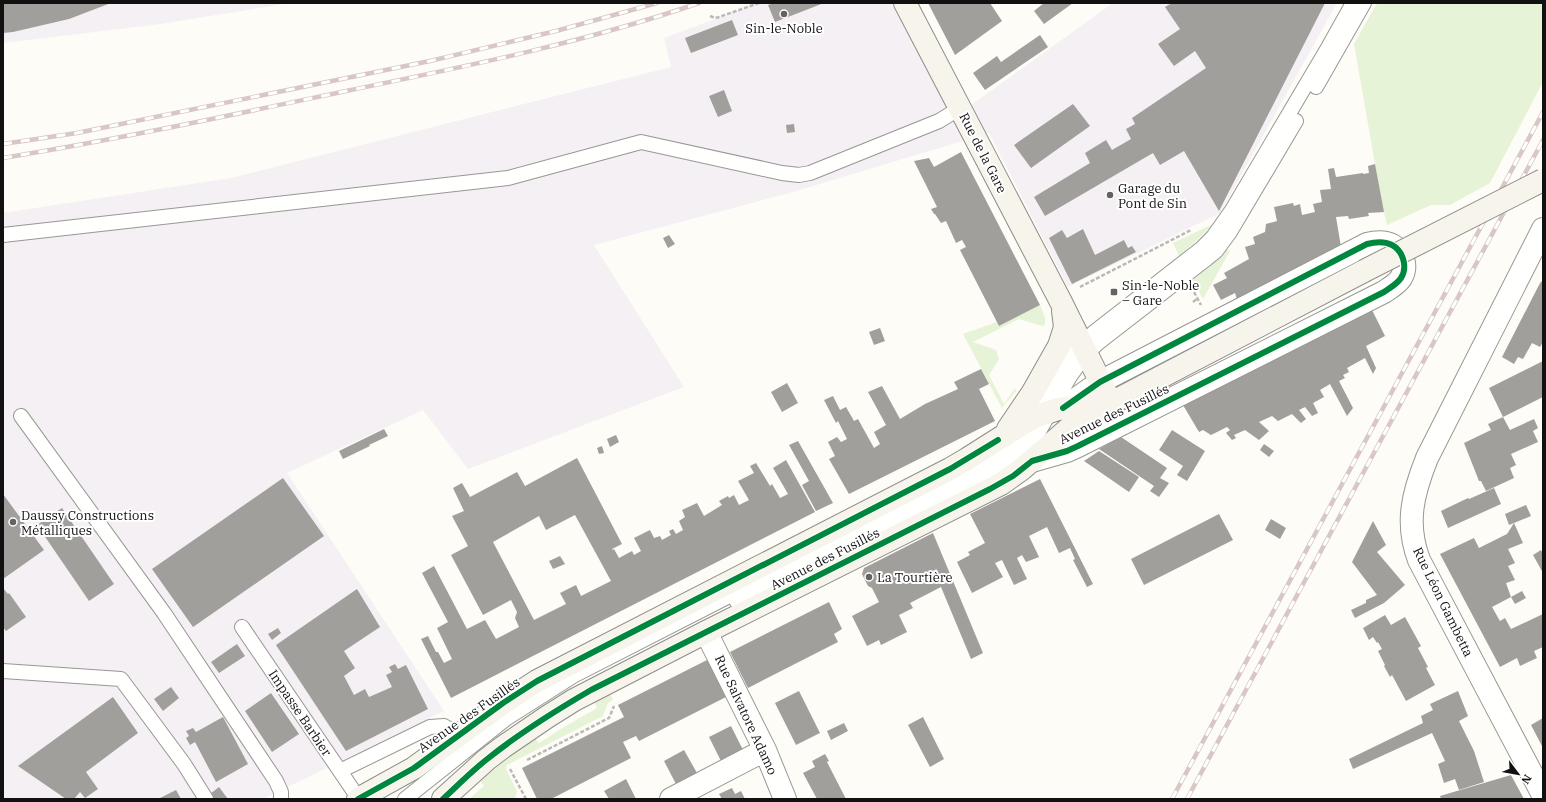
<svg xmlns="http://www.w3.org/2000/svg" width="1546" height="802" viewBox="0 0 1546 802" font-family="'IBM Plex Serif',serif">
<rect width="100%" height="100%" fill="#fdfcf7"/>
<path fill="#f5f0f3" d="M3 3H290L161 24 3 43Z
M758 3H891L953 118 1113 3H1337L1220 213 1068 287 989 133 793 192 594 245 684 387 468 469 423 410 287 473 444 711 263 799H3V213L231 178 671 67 664 38Z"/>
<path fill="#e7f3d7" d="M1377 3H1543V82L1490 183 1450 205H1431L1387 225 1382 204 1354 44Z
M1217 222 1179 256 1173 243Z
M1226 249 1230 251 1203 299 1193 280 1220 257Z
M1040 305 1045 317V325L1042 326 1019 319 973 342 996 350 999 359 989 375 1004 404 1015 388 1016 391 1002 408 963 334 997 322 999 326Z
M610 693 613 700 608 703 603 716 507 765 506 769 517 791 515 799H469L484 786 480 780 535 738 539 743 569 724 597 708 594 702Z"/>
<path fill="#a19f9c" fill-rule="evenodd" d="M3 3H111L69 19 13 32 3 33Z
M774 3H824L775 22 768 5Z
M928 3H990L1002 21 955 55Z
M1044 3H1073L1044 24 1034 11Z
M1172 3H1325L1219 211 1184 151 1160 165 1153 153 1045 216 1034 197 1090 163 1085 153 1106 140 1112 150 1131 139 1126 129 1135 124 1132 118 1206 68 1195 51 1174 66 1158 44 1180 29 1165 7Z
M732 20 738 35 691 53 685 38Z
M1040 35 1048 47 985 90 973 73 997 56 1001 62Z
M724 90 732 111 718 117 709 96Z
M1073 104 1090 126 1031 168 1014 145Z
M794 124 795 132 787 133 786 125Z
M961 152 1040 305 999 326 960 250 966 247 962 240 956 243 946 221 941 223 935 214H934L931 209 937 207 914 161 929 158 934 167Z
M1375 164 1384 212 1368 213 1369 216 1349 219 1348 216 1336 217 1341 247 1237 299 1235 293 1221 300 1213 285 1227 278 1224 273 1249 259 1245 247 1255 244 1253 237 1265 232 1266 224 1277 221 1274 207 1293 203 1294 206 1300 204 1302 215 1315 212 1313 204 1322 202 1320 190 1331 189 1328 169 1334 168 1336 177 1363 173V174L1369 173 1368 166Z
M1083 229 1095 255 1124 240 1128 248 1132 246 1136 252 1072 284 1049 238 1062 230 1067 238Z
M669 235 675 244 668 248 663 238Z
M1543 280V342L1540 347 1532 343 1523 359 1518 357 1514 364 1502 357 1540 283Z
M1372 310 1385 336 1366 346 1376 368 1373 374 1365 358 1347 368 1349 372 1343 375 1345 378 1339 381 1353 408 1347 416 1330 384 1320 390 1324 397 1313 403 1318 413 1312 416 1305 407 1299 410 1306 419 1301 423 1292 414 1278 421 1272 416 1259 422 1269 431 1259 440 1245 430 1234 435 1236 438 1232 440 1226 433 1230 430 1227 427 1211 435 1203 430 1199 432 1183 405Z
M880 328 885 341 874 345 869 332Z
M1543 361V397L1503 417 1510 430 1534 419 1538 428 1533 431 1538 442 1511 454 1516 465 1510 468 1514 478 1486 491 1481 481H1479L1464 443 1491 430 1488 424 1503 417 1489 388Z
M981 369 989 384 979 389 995 421 849 494 829 459 835 456 828 442 837 437 841 442 847 439 838 421 836 423 824 400 833 396 840 410 846 407 854 421 858 419 874 448 880 444 874 432 886 425 868 392 882 386 900 419 925 404 958 389 954 382Z
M787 383 798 403 782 412 771 392Z
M384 429 388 436 369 445 370 446 343 459 339 451Z
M1172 430 1205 451 1187 481 1177 475 1183 466 1159 450Z
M616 435 619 442 610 447 607 439Z
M1121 437 1167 468 1160 478 1169 483 1159 497 1150 491 1154 486 1099 449Z
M798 441 833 503 816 511 802 485 809 481 789 445Z
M1264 444 1274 451 1269 457 1260 450Z
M602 446 604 453 599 454 597 448Z
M1099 451 1139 477 1129 492 1084 461Z
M577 458 622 544 612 549 613 550 614 549 619 558 632 551 634 555 641 551 634 538 650 530 654 538 660 536 662 540 671 535 669 531 673 529 676 534 683 530 679 521 685 517 682 510 697 503 704 516 722 505 719 501 728 496 729 498 734 495 739 505 749 500 738 481 754 473 750 466 756 463 770 486 772 484 780 498 788 494 773 468 786 460 815 512 451 698 421 639 428 636 436 652H438L444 663 452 659 437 628 448 622 422 573 434 566 467 629 485 620 496 639 519 627 515 618 517 612 511 600 483 615 451 555 468 546 452 516 464 511 453 488 462 483 470 497 517 472 525 486ZM575 515 611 581 581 596 576 585 560 593 566 604 534 620 493 542 539 516 546 530Z
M283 478 324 536 193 627 152 569Z
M1040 479 1093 584 1087 587 1073 560 1075 559 1070 548 1059 553 1047 527 1029 536 1039 557 1026 562 1022 555 1017 558 1027 579 1014 585 1002 560 995 563 1003 577 972 593 957 562 970 555 968 552 985 543 970 514Z
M1494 488 1501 504 1448 528 1441 511 1468 498 1469 499Z
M3 494 44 550 3 579Z
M1526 505 1531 516 1514 523 1523 543 1508 549 1515 563 1508 566 1515 580 1506 583 1511 597 1522 591 1526 598 1515 604 1511 597 1492 607 1500 621 1505 618 1511 629 1543 614V647L1534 651 1537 658 1520 666 1517 658 1500 667 1440 554 1474 538 1479 548 1507 534 1514 523 1509 525 1505 514Z
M62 508 114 584 89 601 37 525Z
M1219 514 1233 540 1144 585 1131 559Z
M1271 519 1286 528 1280 539 1265 530Z
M1373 521 1386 545 1377 552 1405 585 1384 603 1355 618 1351 610 1366 603V600L1377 595 1352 562Z
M933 533 983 653 971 659 941 587 910 603 913 608 899 615 907 632 881 645 879 640 867 646 852 616 879 602 872 588 868 586 862 574 864 568Z
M1541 550 1543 554V573L1533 555Z
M560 556 565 564 553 569 549 561Z
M3 588 8 594 9 593 26 617 6 631 3 627Z
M357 589 380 627 344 651 355 668 344 676 354 695 365 689 369 697 392 687 386 675 392 672 389 667 395 664 398 669 406 665 428 709 346 751 276 645Z
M829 602 842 629 834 634 838 642 748 688 730 652Z
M1385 615 1391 625 1405 617 1421 646 1418 648 1428 667 1426 668 1435 685 1406 701 1392 675 1390 677 1384 666 1385 665 1378 651 1382 649 1378 642 1377 643 1373 637 1369 640 1363 628Z
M278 628 281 633 272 640 268 634Z
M237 644 245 656 219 673 211 662Z
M711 658 730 695 639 741 636 736 623 742 631 758 551 799H537L522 768 624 717 618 705Z
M171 687 179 698 163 711 154 699Z
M799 691 820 733 796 745 775 703Z
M1458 691 1468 716 1459 721 1474 751 1484 782 1459 790 1455 779 1444 783 1438 764 1445 761 1432 733 1353 769 1349 759 1423 723 1421 716 1433 710 1430 704Z
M271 693 299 734 272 752 245 711Z
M113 697 138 733 86 772 98 789 85 798 80 792 74 799H66L18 766Z
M223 717 248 764 216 782 195 742 190 745 186 738 189 736 186 731 193 728 196 732Z
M923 717 944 759 930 767 908 725Z
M1543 718V748L1531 725Z
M844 723 848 731 831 740 827 731Z
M731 726 743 750 721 761 709 737Z
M684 750 697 773 676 784 664 761Z
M825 754 829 761 827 762 846 799H817L803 773 815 767 812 761Z
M1511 775 1524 799H1441L1440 796Z
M626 779 636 799H609L604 791Z
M219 787 228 799H213L210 794Z
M732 788 735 794 741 791 745 799H722L719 794Z
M176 790 181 799H158Z"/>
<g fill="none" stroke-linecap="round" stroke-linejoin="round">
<defs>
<path id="lane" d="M1316 87 1364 3
M3 235 508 178 641 142 782 173 799 175 810 173 939 121 960 108
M21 416 164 613 276 781 281 792V799
M737 602 984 478 1012 460 1026 448 1037 435 1069 378 1086 354 1098 343 1205 260 1216 251 1230 232 1296 121
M242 627 359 799
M3 671 121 679 184 764 206 799
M340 771 430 727 444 726 449 729 455 738
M405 799 507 718 573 676 983 466 1005 451 1022 436 1034 417 1057 375 1074 351 1093 333 1202 248 1213 237 1232 210 1329 46 1353 3"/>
<path id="street" d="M1543 229 1427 458C1413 493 1405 523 1419 560L1543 795
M1032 461 1067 451 1078 446 1384 292C1390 288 1397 284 1401 278 1408 267 1403 251 1392 245 1384 241 1375 242 1367 244L1100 382 1063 408
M706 632 765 750 785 799
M671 799 765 750"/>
<path id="secondary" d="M905 3 1061 302 1111 403
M1008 429 1033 392 1059 346 1065 327 1063 311
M358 799 414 768 503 703 537 681 950 469 967 459 1016 428 1034 417 1058 409 1106 403
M443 799 486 760 503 747 547 717 574 700 706 632 1001 484 1022 469 1067 430 1111 403 1364 271"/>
</defs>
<use href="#lane" stroke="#979795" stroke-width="16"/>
<use href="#street" stroke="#979795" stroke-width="24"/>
<use href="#secondary" stroke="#8e8d8b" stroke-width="24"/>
<path stroke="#b9b9b8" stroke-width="2.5" stroke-dasharray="4 2" stroke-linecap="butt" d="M710 16 715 18 719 17 759 3
M1080 287 1191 230
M1194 292 1201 305
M1193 302 1197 299
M527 760 609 718 614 706
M510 769 526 799"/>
<use href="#lane" stroke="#fffffe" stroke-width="14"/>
<use href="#street" stroke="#fffffe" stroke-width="22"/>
<use href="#secondary" stroke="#f6f4eb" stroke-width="22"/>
<defs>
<path id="rail" d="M3 144 77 133 430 61 556 31 657 3
M3 158C120 139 236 114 351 90 468 66 586 42 699 3
M1172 799 1543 112
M1187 799 1543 140"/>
</defs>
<use href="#rail" stroke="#d9c6c7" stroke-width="4.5"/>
<use href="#rail" stroke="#fff" stroke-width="3" stroke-dasharray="9" stroke-linecap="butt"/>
<defs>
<path id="secondary-bridge" d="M1364 271 1543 180"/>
</defs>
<use href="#secondary-bridge" stroke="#8e8d8b" stroke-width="24" stroke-linecap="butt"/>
<use href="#secondary-bridge" stroke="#f6f4eb" stroke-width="22"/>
<defs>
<path id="cycleway" d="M358 799 414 768 503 703 537 681 950 469 998 440
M443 799C457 786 471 772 486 760 519 733 555 711 591 690L990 489 1013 476 1032 461 1067 451 1078 446 1384 292C1390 288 1397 284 1401 278 1408 267 1403 251 1392 245 1384 241 1375 242 1367 244L1100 382 1063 408"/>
</defs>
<use href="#cycleway" stroke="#fff" stroke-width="8"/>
<use href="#cycleway" stroke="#00873e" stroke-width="6"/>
</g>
<g fill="#646362" stroke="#fff" stroke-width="1.5">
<circle cx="784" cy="14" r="4"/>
<circle cx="1110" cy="195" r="4"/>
<rect x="1110" y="288" width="8" height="8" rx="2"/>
<circle cx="13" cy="522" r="4"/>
<circle cx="869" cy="577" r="4"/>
</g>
<g text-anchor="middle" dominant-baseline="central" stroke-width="4" stroke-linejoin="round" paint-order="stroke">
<g font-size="13" fill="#111" stroke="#fff" text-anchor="start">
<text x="784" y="28" text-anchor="middle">Sin-le-Noble</text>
<text x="1118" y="188">Garage du<tspan x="1118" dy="15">Pont de Sin</tspan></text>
<text x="1122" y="285">Sin-le-Noble<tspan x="1122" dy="15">– Gare</tspan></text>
<text x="21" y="515">Daussy Constructions<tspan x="21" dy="15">Métalliques</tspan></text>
<text x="877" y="577">La Tourtière</text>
</g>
<g font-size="13" fill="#111" stroke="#fff">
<text transform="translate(983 153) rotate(63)">Rue de la Gare</text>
<text transform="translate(1114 414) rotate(-26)">Avenue des Fusillés</text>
<text transform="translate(825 559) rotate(-27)">Avenue des Fusillés</text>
<text transform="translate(1443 602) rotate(64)">Rue Léon Gambetta</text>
<text transform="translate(300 713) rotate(56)">Impasse Barbier</text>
<text transform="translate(469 715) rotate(-35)">Avenue des Fusillés</text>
<text transform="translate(746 715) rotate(65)">Rue Salvatore Adamo</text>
</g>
</g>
<rect width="1546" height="802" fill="none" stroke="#111111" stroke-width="8"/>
<g transform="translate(1518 774) rotate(122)" stroke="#ffffff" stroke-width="3" paint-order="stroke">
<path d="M0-3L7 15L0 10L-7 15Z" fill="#111111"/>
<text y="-6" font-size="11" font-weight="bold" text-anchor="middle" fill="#111111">N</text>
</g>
</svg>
